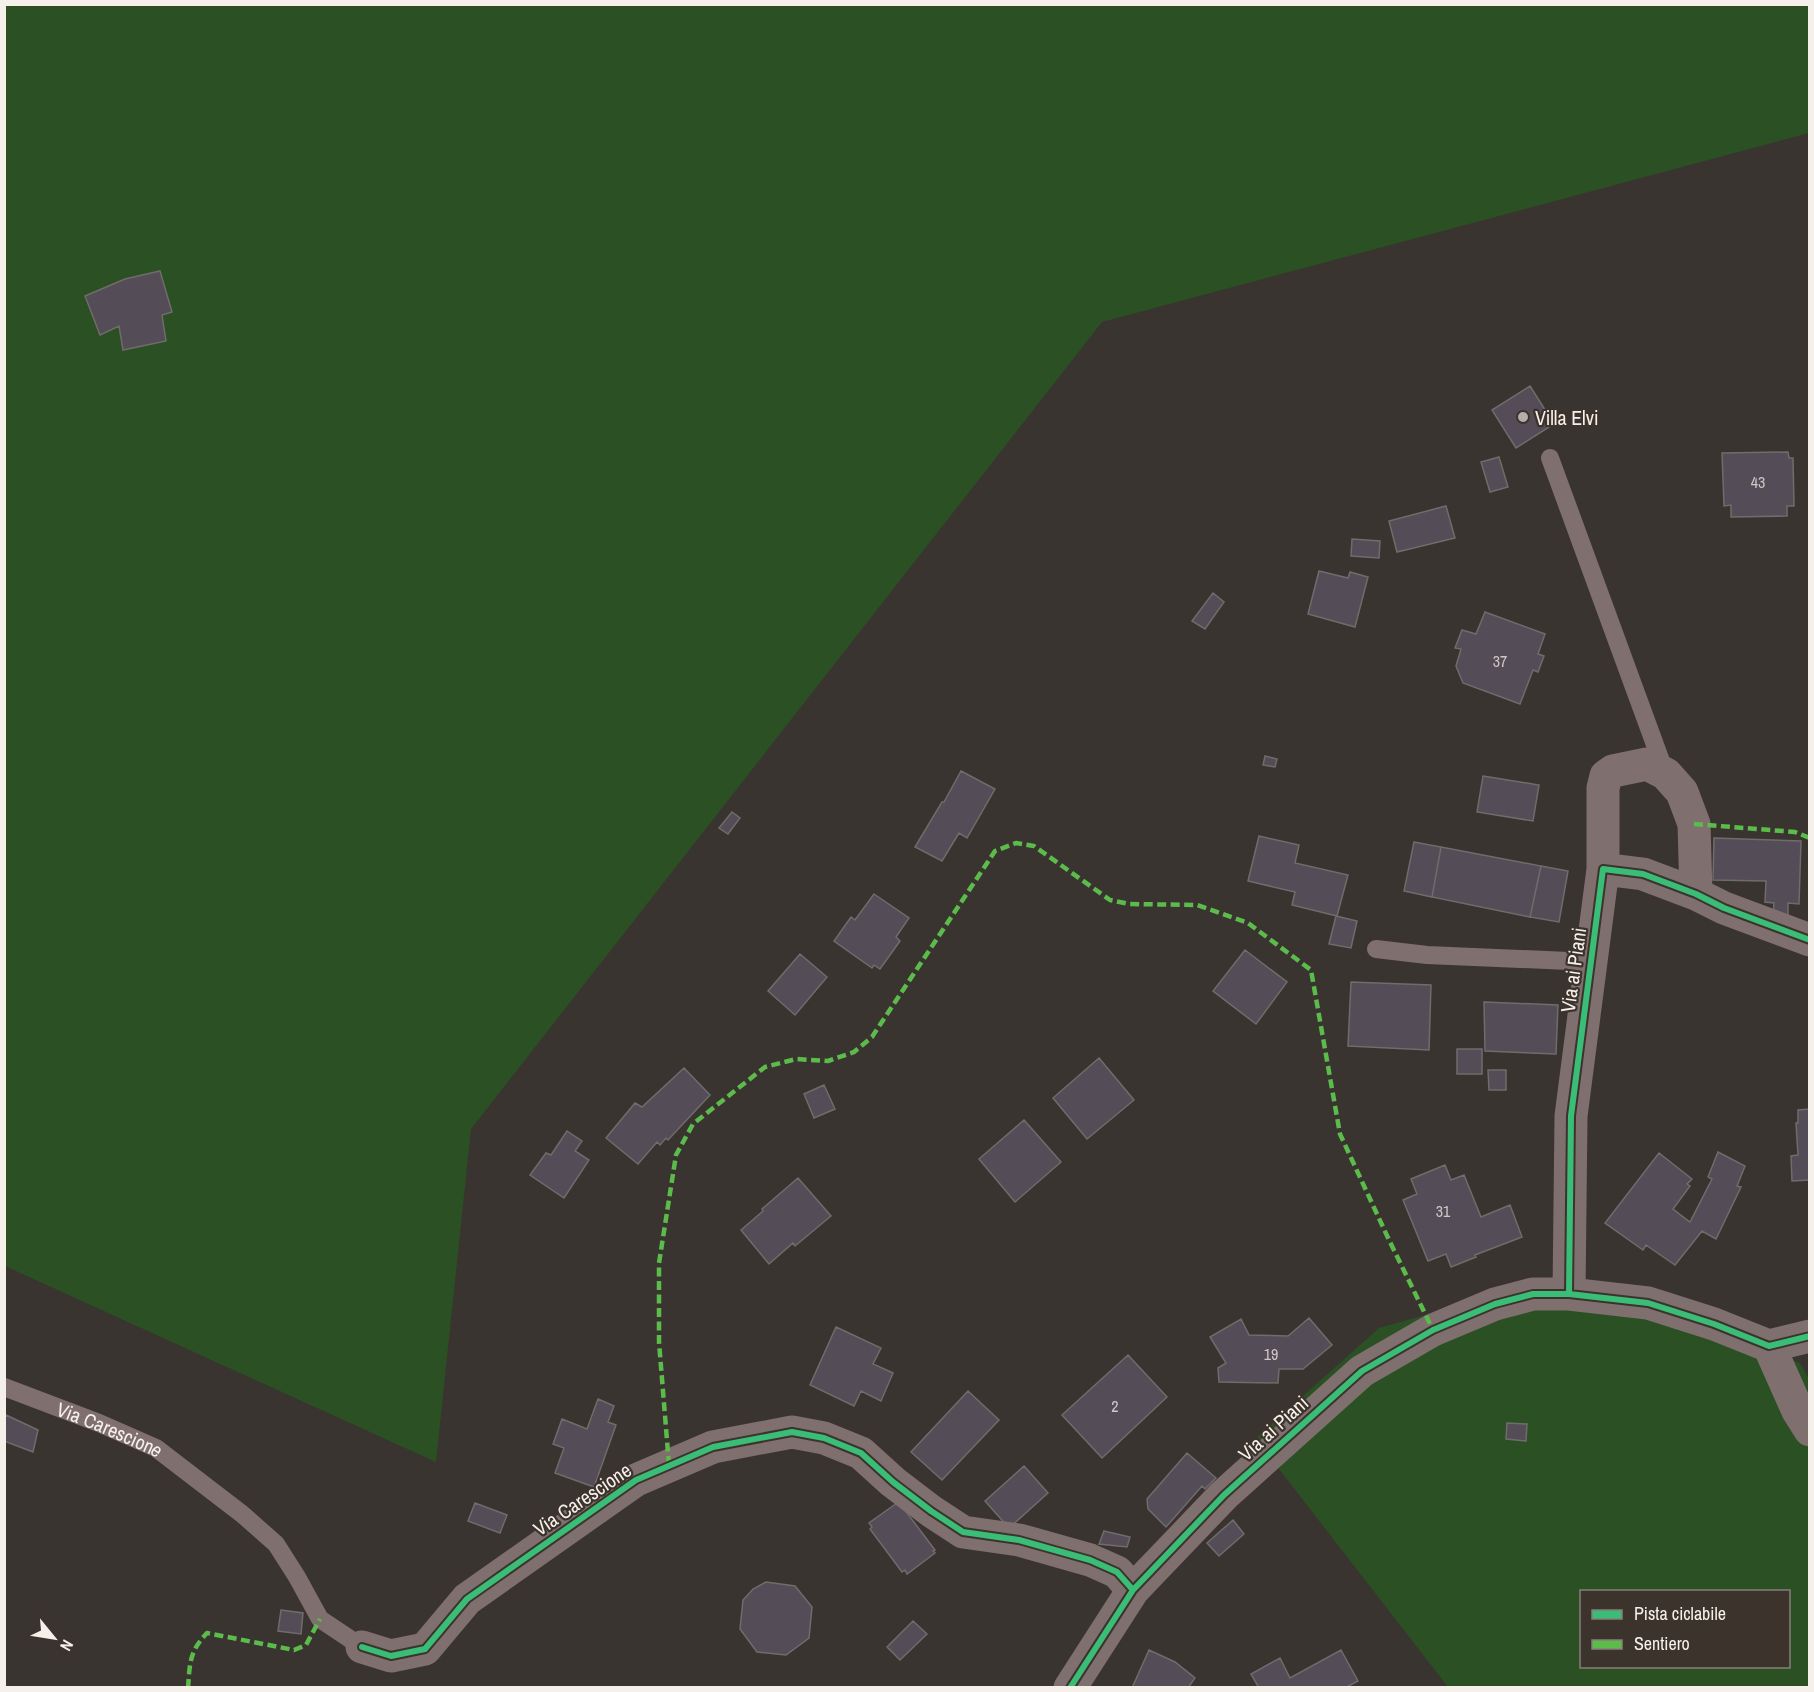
<svg xmlns="http://www.w3.org/2000/svg" width="1814" height="1692" viewBox="0 0 1814 1692" font-family="'Archivo Narrow',sans-serif">
<rect width="100%" height="100%" fill="#3a3430"/>
<path fill="#2b5024" fill-rule="evenodd" d="M5 5H1809V133L1102 322 471 1129 436 1462 5 1266Z
M1568 1275 1800 1363 1810 1381 1809 1687H1448L1279 1469 1257 1437 1379 1328ZM1582 1592H1788V1666H1582Z"/>
<path fill="#544c56" stroke="#6f6c6b" stroke-width="1.5" d="M160 271 172 312 162 315 166 341 123 350 119 326 100 335 85 296 125 279Z
M1530 386 1554 424 1516 448 1492 410Z
M1788 452 1789 458H1793L1794 506H1787V516L1731 517V505L1724 506 1722 453Z
M1499 457 1508 487 1490 492 1481 462Z
M1446 506 1455 538 1397 552 1389 521Z
M1352 539 1380 541 1379 558 1351 556Z
M1319 571 1348 578 1350 572 1368 577 1355 627 1308 614Z
M1213 593 1224 602 1205 629 1192 621Z
M1485 612 1545 634 1538 654 1544 656 1538 672 1533 670 1520 704 1463 683 1456 666 1461 649 1455 648 1462 630 1476 634Z
M1265 756 1277 759 1275 767 1263 765Z
M961 771 995 789 967 838 959 833 942 861 915 847 942 802H944Z
M1483 776 1539 785 1533 821 1477 812Z
M732 812 740 818 728 834 719 828Z
M1259 836 1299 845 1295 863 1348 875 1337 916 1292 905 1295 892 1248 881Z
M1714 838 1801 841 1799 904 1788 903V916L1773 915 1774 903 1765 902 1766 881 1713 880Z
M1414 842 1441 847 1432 897 1404 891Z
M1441 847 1541 866 1530 917 1432 897Z
M1541 866 1568 871 1559 922 1530 917Z
M874 894 909 918 896 937 900 941 880 969 874 965 872 968 834 941 851 917 855 920Z
M1336 916 1357 921 1351 948 1329 944Z
M1245 950 1287 982 1256 1024 1213 991Z
M800 954 827 977 795 1015 768 991Z
M1351 982 1431 985 1429 1050 1348 1046Z
M1484 1002 1558 1005 1556 1054 1485 1051Z
M1457 1049H1482V1074H1457Z
M1099 1058 1134 1100 1087 1139 1053 1098Z
M684 1068 710 1095 668 1140 666 1138 660 1145 657 1142 638 1164 606 1138 635 1103 642 1107Z
M1488 1070H1506V1090H1489Z
M824 1085 835 1109 814 1118 804 1094Z
M1810 1109V1180L1792 1181 1791 1156 1798 1155 1796 1123H1798V1110Z
M1024 1120 1061 1162 1015 1202 979 1159Z
M567 1131 582 1141 575 1151 589 1160 564 1198 530 1175 546 1153 551 1155Z
M1718 1152 1745 1166 1737 1186 1741 1187 1716 1239 1702 1231 1675 1265 1646 1245 1643 1250 1605 1223 1659 1153 1692 1179 1687 1184 1690 1186 1673 1209 1690 1222 1712 1179 1708 1177Z
M1445 1165 1451 1180 1464 1175 1481 1217 1510 1205 1522 1237 1475 1255 1476 1257 1451 1267 1446 1254 1428 1261 1403 1200 1417 1194 1411 1179Z
M798 1178 831 1216 795 1246 793 1243 769 1264 741 1230 763 1211 762 1209Z
M1309 1318 1332 1345 1303 1369H1279L1278 1383 1219 1382 1218 1368 1226 1363 1210 1337 1241 1319 1249 1335 1288 1336Z
M836 1327 881 1348 873 1364 893 1373 881 1401 861 1391 854 1406 810 1385Z
M1128 1355 1167 1397 1102 1458 1062 1415Z
M968 1391 999 1420 942 1480 911 1452Z
M598 1399 614 1406 608 1422 616 1425 594 1487 555 1473 564 1448 553 1444 562 1419 587 1429Z
M6 1415 38 1430 33 1452 4 1441V1422Z
M1507 1423 1527 1424 1526 1441 1506 1439Z
M1187 1453 1216 1478 1205 1489 1202 1486 1166 1527 1148 1509 1147 1499Z
M1024 1466 1048 1493 1009 1528 985 1501Z
M475 1503 507 1515 500 1533 468 1521Z
M897 1503 901 1505 935 1550 933 1551 935 1553 907 1574 905 1570 902 1572 870 1529 872 1527 869 1523Z
M1233 1520 1244 1534 1219 1556 1207 1543Z
M1104 1531 1130 1537 1127 1547 1099 1544Z
M766 1582 795 1586 812 1607 809 1638 786 1655 757 1652 740 1629 743 1600 753 1589Z
M281 1610 303 1613 301 1634 278 1631Z
M913 1621 927 1634 900 1660 887 1647Z
M1149 1650 1175 1662 1195 1678 1188 1688H1132Z
M1341 1650 1358 1681 1345 1688H1259L1251 1674 1280 1658 1290 1678Z"/>
<g fill="none" stroke-linecap="round" stroke-linejoin="round">
<g stroke="#7f6f6e" stroke-width="18">
<path d="M1550 458 1665 772"/>
<path d="M1376 949 1427 955 1592 962"/>
<path id="s1" d="M4 1387 99 1423 156 1448 242 1514 276 1544 297 1577 320 1619 362 1647"/>
</g>
<path stroke="#7f6f6e" stroke-width="33" d="M1603 869V788L1606 776 1613 771 1647 764 1666 774 1682 792 1694 824 1696 894
M1569 1294 1571 1116 1603 869 1643 874 1696 894 1724 908 1810 940
M1769 1346 1798 1411 1810 1430
M362 1647 391 1656 425 1649 467 1599 636 1480 713 1447 792 1432 824 1438 861 1453 893 1482 931 1511 963 1532 1019 1540 1090 1560 1117 1572 1133 1590
M1070 1688 1133 1590 1224 1495 1362 1371 1433 1330 1495 1304 1533 1294H1569L1648 1303 1714 1324 1769 1346 1810 1336"/>
<path stroke="#5cbc4b" stroke-width="4.5" stroke-dasharray="9 4.5" stroke-linecap="butt" d="M1694 824 1795 832 1810 838
M669 1465 659 1342V1263L676 1155 693 1124 765 1067 796 1059 828 1061 854 1052 872 1037 995 851 1016 843 1034 846 1110 900 1129 904 1197 905 1248 923 1311 970 1340 1134 1389 1240 1433 1330
M188 1688C190 1663 189 1652 207 1633L294 1650 306 1645 320 1619"/>
<defs>
<path id="cycleway" d="M1569 1294 1571 1116 1603 869 1643 874 1696 894 1724 908 1810 940
M362 1647 391 1656 425 1649 467 1599 636 1480 713 1447 792 1432 824 1438 861 1453 893 1482 931 1511 963 1532 1019 1540 1090 1560 1117 1572 1133 1590
M1070 1688 1133 1590 1224 1495 1362 1371 1433 1330 1495 1304 1533 1294H1569L1648 1303 1714 1324 1769 1346 1810 1336"/>
</defs>
<use href="#cycleway" stroke="#3d332d" stroke-width="10"/>
<use href="#cycleway" stroke="#3abd76" stroke-width="6"/>
</g>
<circle fill="#b4aeaa" stroke="#3d332d" stroke-width="2" cx="1523" cy="417" r="6"/>
<g text-anchor="middle" dominant-baseline="central" stroke-width="4.5" stroke-linejoin="round" paint-order="stroke">
<g font-size="16" fill="#cec7c6">
<text x="1758" y="482">43</text>
<text x="1500" y="661">37</text>
<text x="1443" y="1211">31</text>
<text x="1271" y="1354">19</text>
<text x="1115" y="1406">2</text>
</g>
<g font-size="20" fill="#f6f0eb" stroke="#3d332d" text-anchor="start">
<text x="1535" y="417">Villa Elvi</text>
</g>
<g font-size="20" fill="#f6f0eb" stroke="#3d332d">
<text transform="translate(1573 970) rotate(-82)">Via ai Piani</text>
<text transform="translate(1273 1428) rotate(-42)">Via ai Piani</text>
<text stroke="none"><textPath href="#s1" startOffset="114">Via Carescione</textPath></text>
<text transform="translate(582 1499) rotate(-34)">Via Carescione</text>
</g>
</g>
<rect width="1814" height="1692" fill="none" stroke="#f6f0eb" stroke-width="12"/>
<rect x="1580" y="1590" width="210" height="78" fill="#3d332d" stroke="#877f79" stroke-width="1.5"/>
<rect x="1592" y="1610" width="30" height="9" fill="#3abd76" stroke="#877f79" stroke-width="1.5"/>
<text x="1634" y="1620" font-size="18" fill="#f6f0eb">Pista ciclabile</text>
<rect x="1592" y="1640" width="30" height="9" fill="#5cbc4b" stroke="#877f79" stroke-width="1.5"/>
<text x="1634" y="1650" font-size="18" fill="#f6f0eb">Sentiero</text>
<g transform="translate(54 1638) rotate(120)" stroke="#3d332d" stroke-width="4.5" paint-order="stroke">
<path d="M0-4.5L10 22L0 15L-10 22Z" fill="#f6f0eb"/>
<text y="-9" font-size="16" font-weight="bold" text-anchor="middle" fill="#f6f0eb">N</text>
</g>
</svg>
